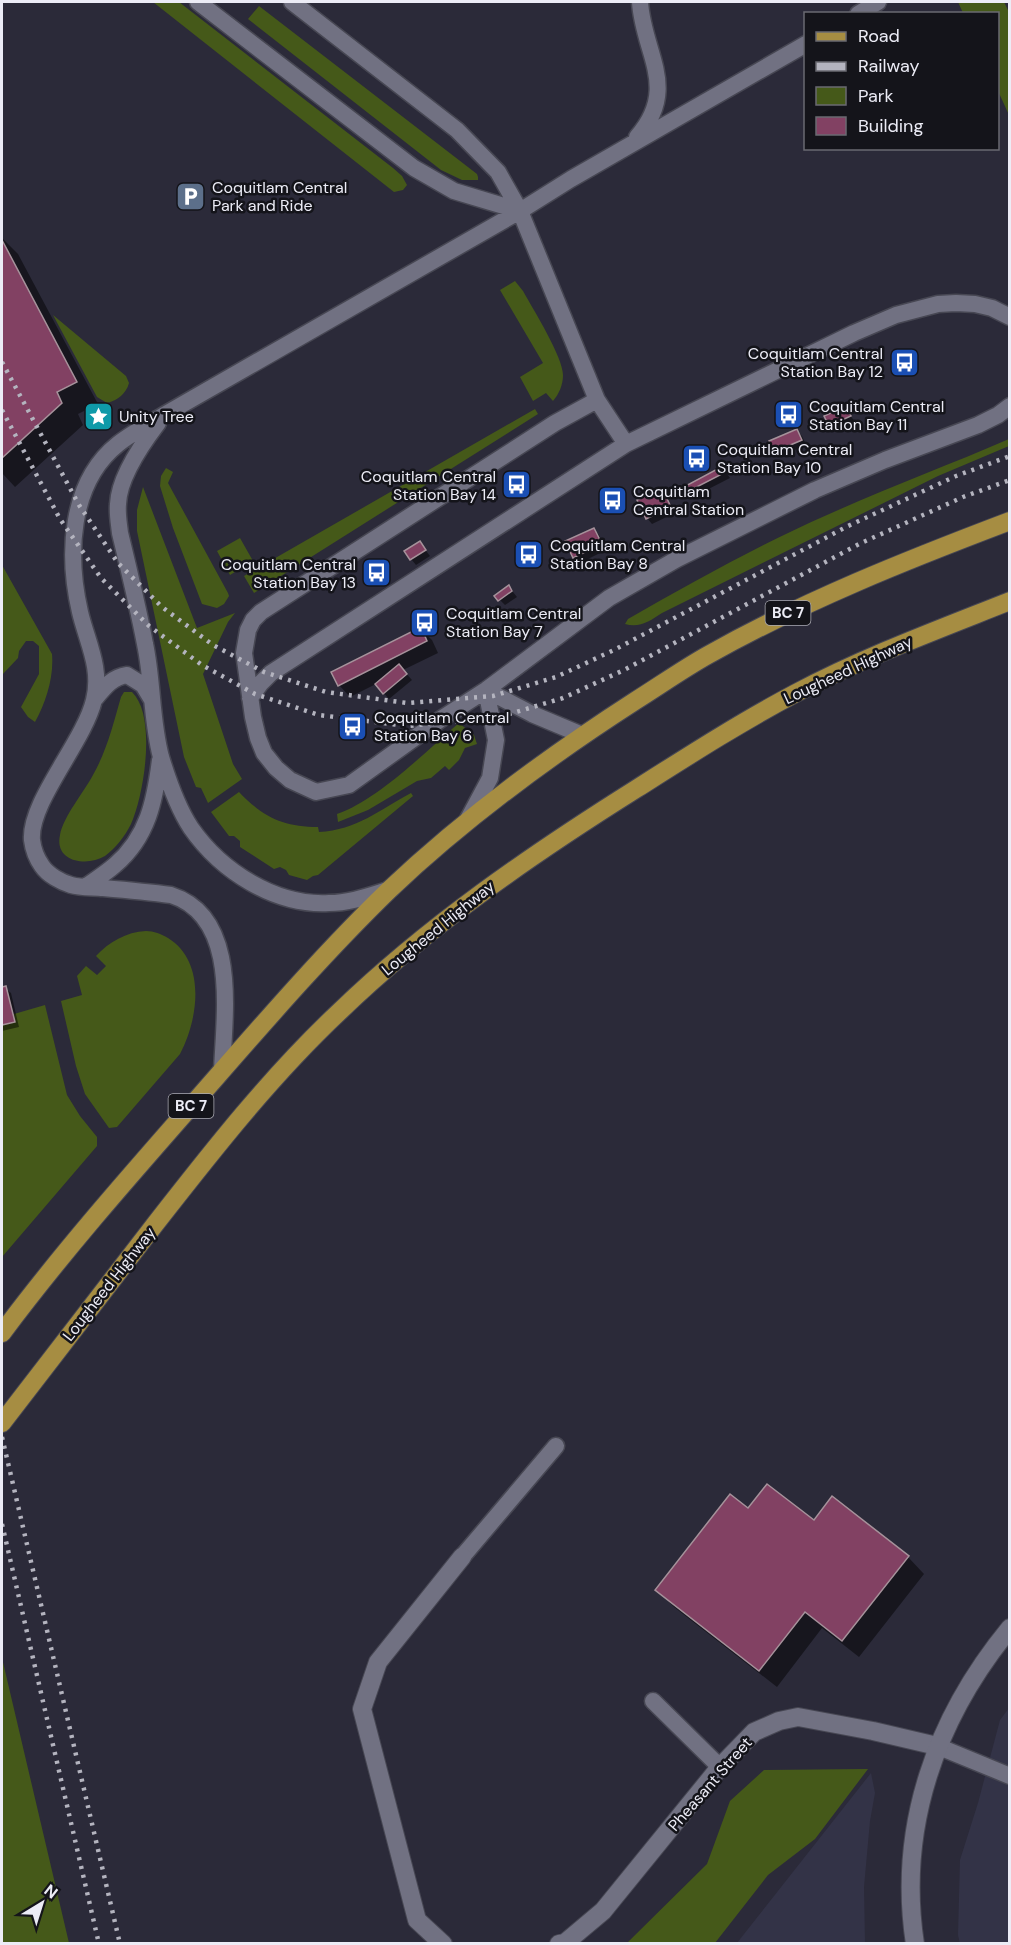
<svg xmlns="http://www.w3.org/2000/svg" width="1011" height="1945" viewBox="0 0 1011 1945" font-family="'DM Sans',sans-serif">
<rect width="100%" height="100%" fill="#2b2a39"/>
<path fill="#333347" d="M1009 1708V1943L960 1944 958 1935 960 1860 978 1803 1000 1720Z
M871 1773 875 1793 870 1821 864 1887 865 1943H737Z"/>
<path fill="#455919" d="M153 2H179L393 168 402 176 407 185 403 190 394 192Z
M958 2H1004L1009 12V115L998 91V14L963 13Z
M259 6 477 174 478 177V180H462L441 170 248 19Z
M515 281 523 291C533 309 563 357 563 375 563 385 559 394 553 401L546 393 533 401 520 377 543 363 500 290Z
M53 315 126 376 129 383C126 394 118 400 107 403L97 397Z
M535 409 538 414 254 593 244 576Z
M1009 439V446L938 476 662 613C650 621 640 628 625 624L628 619C693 582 759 545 827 515 887 488 949 465 1009 439Z
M166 468 173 472 168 483 228 593 229 596 224 604 217 608 202 604 173 528 160 486 161 476Z
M143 487 197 628 235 613 228 622 203 674 233 764 242 779 208 803 201 788 196 787 184 757 137 531V510Z
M240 538 253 561 230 575 217 551Z
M2 565 52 654C54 677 46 702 35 722L28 717 21 707 39 674V646L33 641H26L19 651 18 658 2 675Z
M124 692H132C157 716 144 795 131 824 125 836 116 848 105 856 87 867 54 862 60 835 63 817 84 792 93 775 107 750 113 725 121 697Z
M459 723 474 735 477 744 465 748 459 760 449 770 445 766 431 778 417 781 368 810 338 822 337 814C378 800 425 752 459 723Z
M239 792C263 817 283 827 318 827L319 832C357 830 379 810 411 793L413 796 318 875 313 876 307 880 289 875 286 870 280 867 274 869 240 847V841L234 836H229L211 812Z
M146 931C154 931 161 934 168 938 207 962 198 1020 180 1054L117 1127 109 1128 85 1094 76 1066 61 1001 82 995 77 976 86 966 97 975 106 966 96 956C109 942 126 932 146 931Z
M45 1005 67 1095 80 1116 97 1137V1146L2 1257V1025L15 1022 14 1014Z
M2 1658 69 1943H2Z
M868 1769 815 1839 768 1875 715 1943H627L707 1864 730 1801 764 1770Z"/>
<path fill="#0007" d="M2 238 18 254 98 404 78 414 83 425 15 487 2 473Z
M845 408 855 422 836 431 830 425Z
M797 431 802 436 806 445 781 456 776 451Z
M723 468 730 478 689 499 684 493Z
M662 490 667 496 675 513 652 524 647 518Z
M594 530 599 535 606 550 580 563 574 557 567 542Z
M420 543 430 556 416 565 411 559Z
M509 587 517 597 505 605 496 596Z
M420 629 432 640 438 653 403 670 412 680 389 699 376 684 350 697 339 685Z
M5 988 11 993 19 1027 2 1031V989Z
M749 1510 814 1522 908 1557 924 1574 859 1657 822 1628 777 1687 674 1607 657 1590Z"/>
<path fill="#824163" stroke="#a6929b" stroke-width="1.5" d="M2 240 77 382 57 392 62 403 2 458Z
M846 406 851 416 829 426 824 416Z
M797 429 802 440 774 452 769 441Z
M723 466 726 472 683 494 680 489Z
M662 488 671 507 646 519 637 500Z
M594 528 602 544 573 558 565 541Z
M420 541 426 550 410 560 404 551Z
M509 585 512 591 498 601 494 596Z
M421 627 427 641 338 686 331 672Z
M399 664 407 674 383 694 375 684Z
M6 986 15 1022 2 1025V987Z
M767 1484 814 1520 832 1496 909 1556 842 1641 805 1612 759 1671 655 1590 730 1494 748 1508Z"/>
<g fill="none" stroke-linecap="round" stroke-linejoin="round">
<defs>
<path id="lane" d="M198 2 414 168 454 191 520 211
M292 2 457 130 498 172 520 211 597 400 626 444
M858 14 878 2
M637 137C680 88 643 53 640 2
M597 400 555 423 261 612 253 620 248 630 244 653 253 717 258 738 264 753 276 768 290 780 316 792 349 785 441 719 486 690 609 598 677 559 815 490 885 460 978 425 998 415 1010 406
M158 423C142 444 119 477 118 504 117 514 119 524 120 533 129 570 138 607 145 644 153 681 151 720 161 757 168 780 177 807 191 828 221 871 275 906 329 903 351 903 371 895 391 889
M486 690 532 714 582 735
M250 698 261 683 271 673 626 444 854 333 896 315 938 304 956 303 975 304 992 308 1010 317
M94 700C104 688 112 677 127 675L143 685 152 700
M467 821 490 778 496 740 486 690
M85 887C95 880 106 873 115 865 148 837 155 800 160 760
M222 1071C224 1015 240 917 171 895 148 892 126 890 103 888 93 887 81 888 71 885 61 882 48 875 42 866 37 859 33 848 32 840 29 802 84 742 94 700 102 668 87 642 80 612 67 556 69 483 118 444 132 433 149 424 164 415L520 211 571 179 806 44
M462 1557 556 1446
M653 1701 720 1767
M937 1746 1010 1776"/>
<path id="street" d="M443 1944 417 1920 362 1709 378 1662 462 1557
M559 1944 565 1943 603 1911 720 1767 754 1732 779 1721 798 1717 873 1731 937 1746"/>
<path id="secondary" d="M915 1944C897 1827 936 1718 1010 1628"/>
<path id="primary" d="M2 1333C61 1254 127 1179 192 1105 256 1032 319 958 389 890 464 819 548 757 635 701 659 686 683 669 708 655 804 601 907 560 1010 521
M2 1423C53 1356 105 1290 156 1223 213 1150 271 1076 339 1012 428 926 531 855 636 789 688 756 741 722 796 693 864 657 937 630 1010 601"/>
</defs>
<use href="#lane" stroke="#474753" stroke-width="19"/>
<use href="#street" stroke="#474753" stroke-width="20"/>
<use href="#secondary" stroke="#474753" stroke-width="20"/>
<use href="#primary" stroke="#474753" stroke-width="20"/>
<use href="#lane" stroke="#717182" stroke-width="16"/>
<use href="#street" stroke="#717182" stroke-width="18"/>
<use href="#secondary" stroke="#717182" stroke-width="18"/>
<use href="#primary" stroke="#a68d42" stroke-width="18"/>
<path stroke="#b4b4bf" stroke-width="4.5" stroke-dasharray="3 6" stroke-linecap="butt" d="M2 362 79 505 118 563 162 607 213 645 264 672 326 692 407 703 493 696 556 677 614 650 848 526 956 476 1010 456
M2 410 60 519 101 578 149 626 202 665 255 694 319 715 407 726 496 718 563 698 624 670 859 544 963 497 1010 480
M2 1437 120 1944
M2 1524 99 1944"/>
</g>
<defs>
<symbol id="parking-square" viewBox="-11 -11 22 22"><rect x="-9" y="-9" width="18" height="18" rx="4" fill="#5c6f8a" stroke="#14141a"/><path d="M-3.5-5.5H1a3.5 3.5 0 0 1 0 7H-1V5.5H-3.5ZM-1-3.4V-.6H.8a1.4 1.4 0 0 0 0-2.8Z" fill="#fff"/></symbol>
<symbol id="bus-square" viewBox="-11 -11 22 22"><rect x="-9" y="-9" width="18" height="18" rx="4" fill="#1a4fb4" stroke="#14141a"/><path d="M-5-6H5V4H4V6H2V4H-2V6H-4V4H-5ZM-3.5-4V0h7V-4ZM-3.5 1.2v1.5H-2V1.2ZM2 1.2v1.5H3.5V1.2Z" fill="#fff"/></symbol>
<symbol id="sight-square" viewBox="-11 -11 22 22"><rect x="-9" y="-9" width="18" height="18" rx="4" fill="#0f9aa8" stroke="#14141a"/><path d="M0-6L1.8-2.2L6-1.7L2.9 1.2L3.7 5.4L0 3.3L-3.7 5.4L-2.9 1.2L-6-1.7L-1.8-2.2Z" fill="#fff"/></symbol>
</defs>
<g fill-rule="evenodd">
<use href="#parking-square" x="174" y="180" width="33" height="33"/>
<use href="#bus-square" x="888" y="346" width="33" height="33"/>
<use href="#bus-square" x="772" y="398" width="33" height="33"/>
<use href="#sight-square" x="82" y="400" width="33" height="33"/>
<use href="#bus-square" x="680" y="442" width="33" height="33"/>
<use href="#bus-square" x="500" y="468" width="33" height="33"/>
<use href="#bus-square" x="596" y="484" width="33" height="33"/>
<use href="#bus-square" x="512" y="538" width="33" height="33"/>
<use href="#bus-square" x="360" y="556" width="33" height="33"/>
<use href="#bus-square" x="408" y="606" width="33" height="33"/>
<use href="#bus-square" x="336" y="710" width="33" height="33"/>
</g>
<g text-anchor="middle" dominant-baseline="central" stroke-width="5" stroke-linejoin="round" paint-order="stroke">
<g fill="#14141a" stroke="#ababb4" stroke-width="1.5">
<rect x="765.5" y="601" width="45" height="24" rx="4.5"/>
<rect x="168.5" y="1094" width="45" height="24" rx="4.5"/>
</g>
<g font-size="15" font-weight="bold" fill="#ececf6">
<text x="788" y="613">BC 7</text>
<text x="191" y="1106">BC 7</text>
</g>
<g font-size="16" fill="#ececf6" stroke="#14141a" text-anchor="start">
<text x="212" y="187">Coquitlam Central<tspan x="212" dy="18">Park and Ride</tspan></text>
<text x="883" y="353" text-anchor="end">Coquitlam Central<tspan x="883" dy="18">Station Bay 12</tspan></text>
<text x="809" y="406">Coquitlam Central<tspan x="809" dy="18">Station Bay 11</tspan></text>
<text x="119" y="416">Unity Tree</text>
<text x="717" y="449">Coquitlam Central<tspan x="717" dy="18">Station Bay 10</tspan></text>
<text x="496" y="476" text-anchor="end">Coquitlam Central<tspan x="496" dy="18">Station Bay 14</tspan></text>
<text x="633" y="491">Coquitlam<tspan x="633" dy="18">Central Station</tspan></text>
<text x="550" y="545">Coquitlam Central<tspan x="550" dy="18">Station Bay 8</tspan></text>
<text x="356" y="564" text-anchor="end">Coquitlam Central<tspan x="356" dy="18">Station Bay 13</tspan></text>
<text x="446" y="613">Coquitlam Central<tspan x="446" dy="18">Station Bay 7</tspan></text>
<text x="374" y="717">Coquitlam Central<tspan x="374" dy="18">Station Bay 6</tspan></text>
</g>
<g font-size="16" fill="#ececf6" stroke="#14141a">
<text transform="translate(848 670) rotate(-25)">Lougheed Highway</text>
<text transform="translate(438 928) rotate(-39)">Lougheed Highway</text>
<text transform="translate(109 1284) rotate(-52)">Lougheed Highway</text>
<text transform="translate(710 1784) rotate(-49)">Pheasant Street</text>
</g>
</g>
<rect width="1011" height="1945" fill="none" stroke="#ececf6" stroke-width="6"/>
<rect x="804" y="12" width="195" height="138" fill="#14141a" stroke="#6a6a72" stroke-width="1.5"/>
<rect x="816" y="32" width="30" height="9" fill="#a68d42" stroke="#6a6a72" stroke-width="1.5"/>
<text x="858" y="42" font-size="18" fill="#ececf6">Road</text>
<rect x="816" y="62" width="30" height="9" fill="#b4b4bf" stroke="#6a6a72" stroke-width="1.5"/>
<text x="858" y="72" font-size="18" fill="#ececf6">Railway</text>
<rect x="816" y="87" width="30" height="18" fill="#455919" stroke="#6a6a72" stroke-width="1.5"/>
<text x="858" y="102" font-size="18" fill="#ececf6">Park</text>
<rect x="816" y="117" width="30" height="18" fill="#824163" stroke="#6a6a72" stroke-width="1.5"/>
<text x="858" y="132" font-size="18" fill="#ececf6">Building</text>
<g transform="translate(42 1903) rotate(38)" stroke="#14141a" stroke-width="4.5" paint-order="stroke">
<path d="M0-4.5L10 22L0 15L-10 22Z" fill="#ececf6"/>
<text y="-9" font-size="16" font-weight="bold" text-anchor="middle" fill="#ececf6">N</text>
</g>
</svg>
